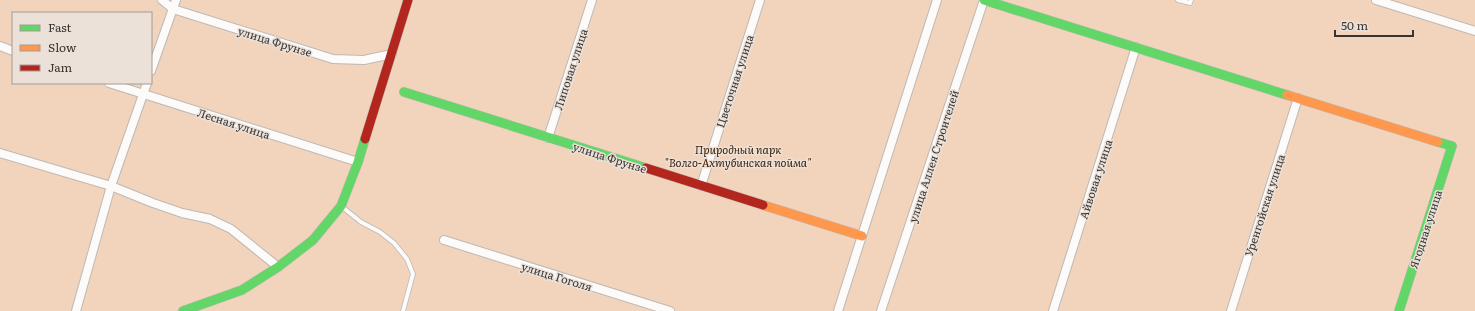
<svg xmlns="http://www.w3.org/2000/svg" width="1475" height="311" viewBox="0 0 1475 311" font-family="Literata,serif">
<rect width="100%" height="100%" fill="#e8e2dd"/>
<path fill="#f2d3bb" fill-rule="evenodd" d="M0 0H1475V311H0ZM13 13H151V83H13Z"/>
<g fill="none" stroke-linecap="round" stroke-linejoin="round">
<defs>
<path id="lane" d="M1178 0 1190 3 1191 0
M341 206 361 222 380 232 394 243 407 259 413 274 403 311"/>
<path id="street" d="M162 0 173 9 333 59 364 60 392 54
M1376 0 1475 31
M0 46 13 51
M151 71 176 0
M109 83 358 162
M548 138 592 0
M0 153 111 186 153 203 182 213 210 219 231 229 278 267
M701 186 760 0
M444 240 670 311
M76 311 111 186 147 83
M838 311 937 0
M881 311 984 0
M1053 311 1136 47
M1231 311 1298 98"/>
<path id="fast" d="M984 0 1287 95
M404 92 646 168
M183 311 242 290 278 267 313 240 341 206 358 162 365 139
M1399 311 1452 146 1438 142"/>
<path id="slow" d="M1287 95 1438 142
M763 205 862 236"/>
<path id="jam" d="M365 139 408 0
M646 168 763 205"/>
</defs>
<use href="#lane" stroke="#bdb9b5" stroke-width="5.5"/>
<use href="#street" stroke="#bdb9b5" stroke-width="10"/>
<use href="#fast" stroke="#bdb9b5" stroke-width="10"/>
<use href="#slow" stroke="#bdb9b5" stroke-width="10"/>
<use href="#jam" stroke="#bdb9b5" stroke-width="10"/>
<use href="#lane" stroke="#fcfbfa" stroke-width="4"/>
<use href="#street" stroke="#fcfbfa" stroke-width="8"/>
<use href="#fast" stroke="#63d668" stroke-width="9"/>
<use href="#slow" stroke="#ff974d" stroke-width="9"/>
<use href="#jam" stroke="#b3261e" stroke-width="9"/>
</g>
<g text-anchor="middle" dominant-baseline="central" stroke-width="3" stroke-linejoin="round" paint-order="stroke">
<g font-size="11" fill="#383431" stroke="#ece1d9">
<text transform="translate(275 41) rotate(17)">улица Фрунзе</text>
<text transform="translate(570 69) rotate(-72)">Липовая улица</text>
<text transform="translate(734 81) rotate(-72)">Цветочная улица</text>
<text transform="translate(234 123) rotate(18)">Лесная улица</text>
<text transform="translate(933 156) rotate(-72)">улица Аллея Строителей</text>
<text transform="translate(610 157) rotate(18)">улица Фрунзе</text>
<text transform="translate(1095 179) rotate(-72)">Айвовая улица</text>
<text transform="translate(1264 205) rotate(-72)">Уренгойская улица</text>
<text transform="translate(1425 229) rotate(-72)">Ягодная улица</text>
<text transform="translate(557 276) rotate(17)">улица Гоголя</text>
</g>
<g font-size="11" font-style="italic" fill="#412206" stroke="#ece1d9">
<text x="738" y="149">Природный парк<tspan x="738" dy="13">"Волго-Ахтубинская пойма"</tspan></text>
</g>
</g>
<rect x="12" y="12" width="140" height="72" fill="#ece1d9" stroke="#a49c96"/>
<rect x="20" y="25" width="20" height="6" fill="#63d668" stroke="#a49c96"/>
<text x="48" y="32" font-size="12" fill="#383431">Fast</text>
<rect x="20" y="45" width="20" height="6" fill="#ff974d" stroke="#a49c96"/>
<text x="48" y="52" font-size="12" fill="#383431">Slow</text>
<rect x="20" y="65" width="20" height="6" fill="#b3261e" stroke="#a49c96"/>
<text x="48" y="72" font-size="12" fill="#383431">Jam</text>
<path d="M1335 30v6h78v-6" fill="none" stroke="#383431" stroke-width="2"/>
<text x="1341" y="30" font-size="12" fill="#383431" stroke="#ece1d9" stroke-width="3" paint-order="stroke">50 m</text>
</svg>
